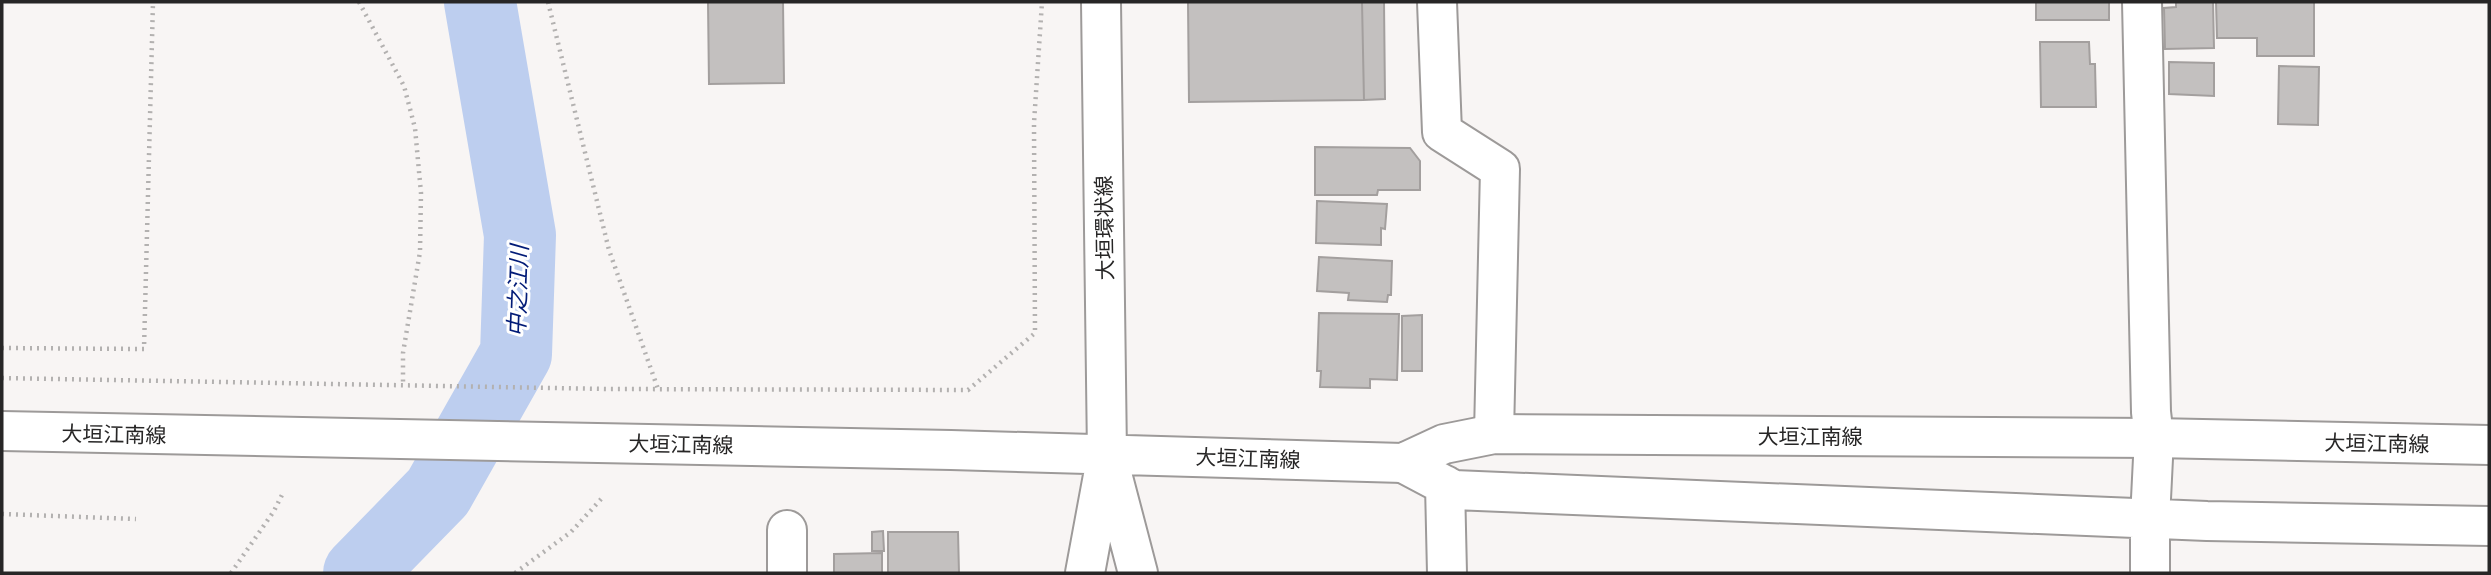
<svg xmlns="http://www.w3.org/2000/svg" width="2491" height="575" viewBox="0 0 2491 575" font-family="'Asap Condensed','Noto Sans JP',sans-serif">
<rect width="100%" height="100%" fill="#f8f5f4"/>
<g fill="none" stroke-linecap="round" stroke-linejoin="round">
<path stroke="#bdceef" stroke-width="72" d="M359 573 438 492 516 354 520 235 480 2"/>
</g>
<path fill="#c3c0bf" stroke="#a39f9e" stroke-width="2" d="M708 2H783L784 83 709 84Z
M1188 2H1362L1364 100 1189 102Z
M1362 2H1384L1385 99 1364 100Z
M2036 2H2109V20H2036Z
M2176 2H2213L2214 48 2165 49 2164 8 2176 7Z
M2216 2H2314V56H2257V38H2217Z
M2040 42H2089L2090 64H2095L2096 107H2041Z
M2169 62 2214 63V96L2169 94Z
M2279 66 2319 67 2318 125 2278 124Z
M1315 147 1410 148 1420 161V190H1378L1377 195H1315Z
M1317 201 1387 204 1385 229 1381 228V245L1316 243Z
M1319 257 1392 261 1391 295H1388L1387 302 1348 300 1349 293 1317 291Z
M1319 313 1399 314 1397 380 1370 379V388L1320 387 1321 371H1317Z
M1422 315V371H1402V316Z
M883 531 884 551H872V532Z
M888 532H958L959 573H888Z
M882 553V573H834V554Z"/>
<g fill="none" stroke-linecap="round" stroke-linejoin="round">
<defs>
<path id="minor" d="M1437 2 1442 132 1500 169 1494 434
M2142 2 2151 412 2154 438 2150 519V573
M1403 463 1454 490 2207 521 2489 526
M1445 485 1447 573
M787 530V573"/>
<path id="major" d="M2 431 951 450 1403 463 1444 444 1494 434 2154 438 2489 445
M1110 466 1138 573
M1085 573 1107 454 1101 2"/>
</defs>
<use href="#minor" stroke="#9d9a99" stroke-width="42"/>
<use href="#major" stroke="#9d9a99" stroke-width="42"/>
<path stroke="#b3b1b0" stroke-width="4.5" stroke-dasharray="2 5" stroke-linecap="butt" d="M359 2 404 86 415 128 421 193 420 252 403 353V384
M548 2 609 250 658 389
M2 348 144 349 153 2
M2 378 608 389 968 390 1035 333 1034 123 1042 2
M2 514 136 519
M231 573 274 511 283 493
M515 573 571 532 603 497"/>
<use href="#minor" stroke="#fff" stroke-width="38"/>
<use href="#major" stroke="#fff" stroke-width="38"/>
</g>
<g text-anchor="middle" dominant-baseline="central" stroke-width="6" stroke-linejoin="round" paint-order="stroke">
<g font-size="21" fill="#272626" stroke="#fff">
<text transform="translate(1104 228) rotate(-91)">大垣環状線</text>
<text transform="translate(114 434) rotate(1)">大垣江南線</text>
<text x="1810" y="436">大垣江南線</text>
<text transform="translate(2377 443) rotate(1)">大垣江南線</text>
<text transform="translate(681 444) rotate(1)">大垣江南線</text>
<text transform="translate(1248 458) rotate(2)">大垣江南線</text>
</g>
<g font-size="23" font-style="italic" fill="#021b77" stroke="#fff">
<text transform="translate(518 291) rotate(-88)">中之江川</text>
</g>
</g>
<rect width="2491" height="575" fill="none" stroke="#272626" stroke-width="7"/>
</svg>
